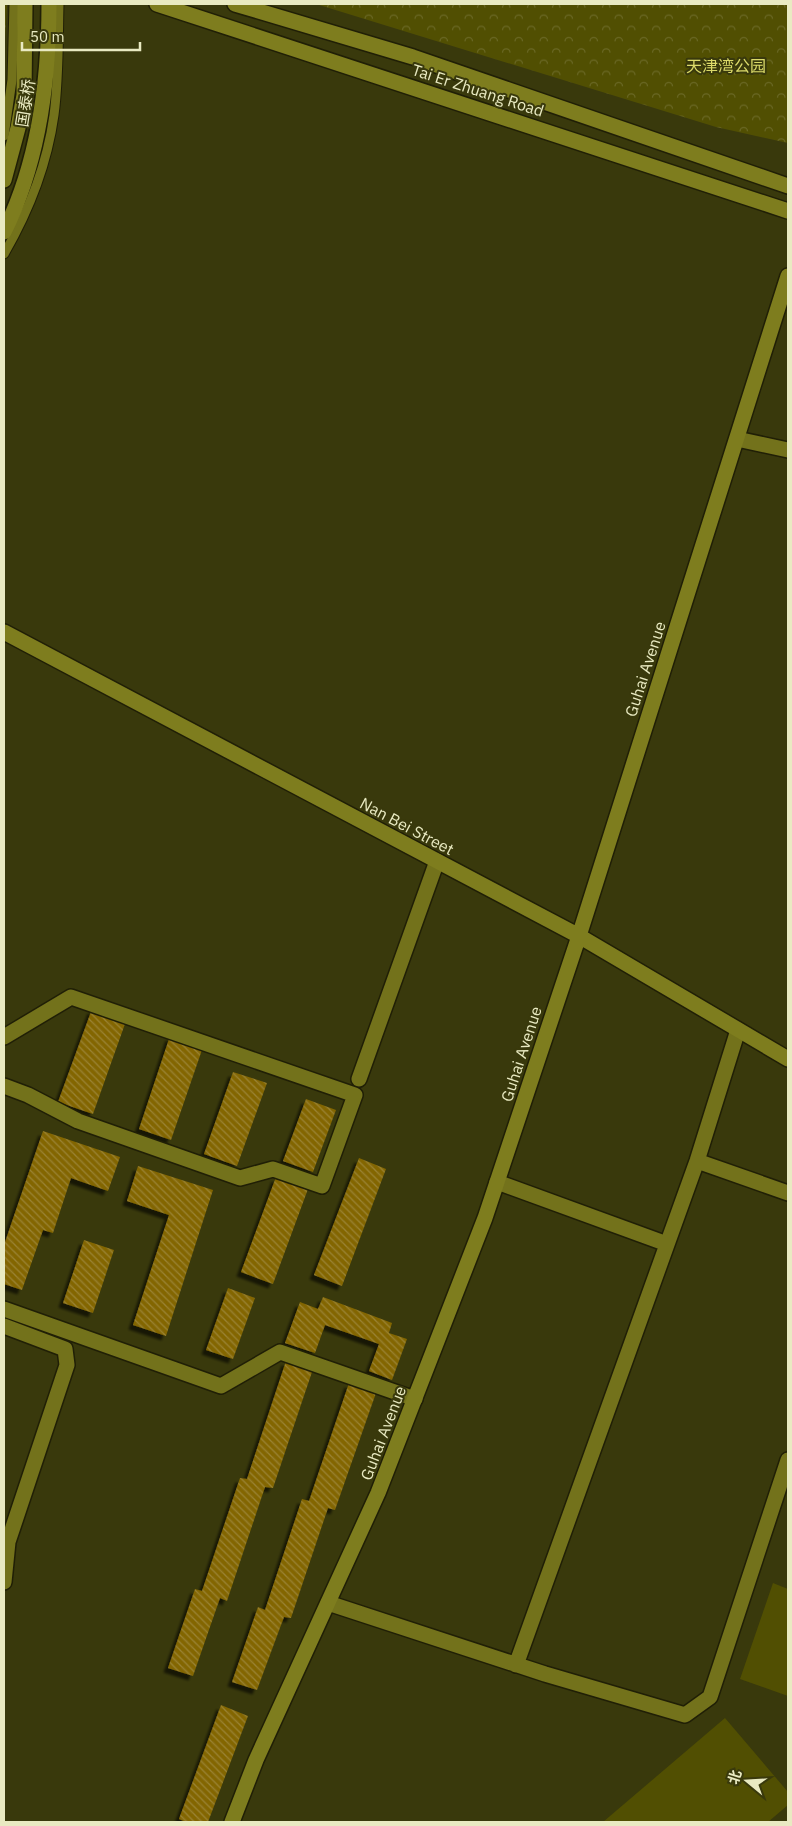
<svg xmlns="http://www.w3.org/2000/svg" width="792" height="1826" viewBox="0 0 792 1826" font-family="'IBM Plex Sans','Noto Sans SC',sans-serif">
<defs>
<pattern id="park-crowns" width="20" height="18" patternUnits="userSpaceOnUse" patternTransform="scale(1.25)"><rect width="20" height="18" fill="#514f02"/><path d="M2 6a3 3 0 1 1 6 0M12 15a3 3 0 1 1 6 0" fill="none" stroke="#6a6825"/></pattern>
<pattern id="building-back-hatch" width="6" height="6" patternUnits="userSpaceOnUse" patternTransform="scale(1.25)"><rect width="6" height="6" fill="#836605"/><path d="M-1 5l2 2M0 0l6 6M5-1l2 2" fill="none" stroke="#9a8333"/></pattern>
<filter id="shadow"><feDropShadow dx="-4.5" dy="4.5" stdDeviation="1" flood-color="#0009"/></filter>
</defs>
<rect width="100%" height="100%" fill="#39390c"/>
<path fill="url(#park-crowns)" d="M4 4H7L4 58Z
M316 4H788V143L716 127Z"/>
<path fill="#514f02" d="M773 1583 788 1589V1696L740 1679Z
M725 1718 788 1792V1805L768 1822H603Z"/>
<path fill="url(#building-back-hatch)" filter="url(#shadow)" d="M92 1009 126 1021 93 1114 58 1102Z
M170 1036 203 1047 171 1140 139 1129Z
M233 1072 267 1083 237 1166 204 1154Z
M306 1099 336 1110 313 1172 283 1161Z
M43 1131 120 1157 108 1191 71 1178 53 1233 43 1230 22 1290 4 1284V1245Z
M359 1158 386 1169 342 1286 314 1275Z
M138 1166 213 1190 166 1336 133 1325 169 1215 127 1201Z
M276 1177 308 1189 273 1284 241 1272Z
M84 1240 114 1250 93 1313 63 1303Z
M228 1288 255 1298 233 1359 206 1350Z
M323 1297 392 1323 389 1333 407 1339 392 1380 369 1371 379 1344 325 1325 315 1353 285 1343 300 1302 318 1309Z
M286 1361 313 1369 273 1488 265 1487 227 1601 220 1598 193 1676 168 1668 195 1589 202 1591 240 1478 247 1479Z
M349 1383 376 1393 335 1510 328 1508 291 1618 284 1617 257 1690 232 1682 258 1607 265 1610 302 1499 309 1501Z
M221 1705 248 1716 208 1822H186L179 1819Z"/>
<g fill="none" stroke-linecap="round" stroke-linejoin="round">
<defs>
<path id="lane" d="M4 136 12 80 14 4
M4 254C29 211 47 165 54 115 59 78 58 41 59 4"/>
<path id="street" d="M737 439 788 450
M4 1037 71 997 355 1095 322 1186 273 1169 240 1178 78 1121 28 1095 4 1086
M359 1079 437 861
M697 1161 788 1193
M497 1182 667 1244
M4 1309 221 1386 280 1352 415 1399
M4 1326 65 1349 67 1365 8 1542 4 1582
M328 1603 545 1674 685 1715 710 1697 788 1460
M516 1665 697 1161 738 1030"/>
<path id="secondary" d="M157 4 788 211
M235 4 413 57 788 186
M4 180 18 128 24 95 25 4
M4 232C39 162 49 82 49 4
M4 632 579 936 788 1059
M232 1822 256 1760 378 1493 485 1218 579 936 788 276"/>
</defs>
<use href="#lane" stroke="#201f06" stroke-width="11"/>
<use href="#street" stroke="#201f06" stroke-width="18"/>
<use href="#secondary" stroke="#201f06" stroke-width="18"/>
<use href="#lane" stroke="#73721b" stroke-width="9"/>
<use href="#street" stroke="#73721b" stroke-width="15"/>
<use href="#secondary" stroke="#7e7d1e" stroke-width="15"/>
</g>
<g text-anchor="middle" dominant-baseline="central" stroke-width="4" stroke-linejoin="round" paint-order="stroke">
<g font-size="16" fill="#dbda69" stroke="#39390c">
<text x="726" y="66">天津湾公园</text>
</g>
<g font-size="16" fill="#e9eac2" stroke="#39390c">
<text transform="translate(478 90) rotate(18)">Tai Er Zhuang Road</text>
<text transform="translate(25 103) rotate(-81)">国泰桥</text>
<text transform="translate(645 669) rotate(-72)">Guhai Avenue</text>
<text transform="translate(407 826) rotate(28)">Nan Bei Street</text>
<text transform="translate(521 1054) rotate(-72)">Guhai Avenue</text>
<text transform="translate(383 1433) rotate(-69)">Guhai Avenue</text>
</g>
</g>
<rect width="792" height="1826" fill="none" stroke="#e9eac2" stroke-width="10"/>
<g transform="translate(747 1781) rotate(288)" stroke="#39390c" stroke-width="4" paint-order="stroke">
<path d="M0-4L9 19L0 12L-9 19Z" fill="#e9eac2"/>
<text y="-8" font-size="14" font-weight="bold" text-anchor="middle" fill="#e9eac2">北</text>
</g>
<path d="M22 42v8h118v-8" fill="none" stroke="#e9eac2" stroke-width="2.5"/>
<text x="30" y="42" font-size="15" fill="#e9eac2" stroke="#39390c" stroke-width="4" paint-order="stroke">50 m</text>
</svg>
